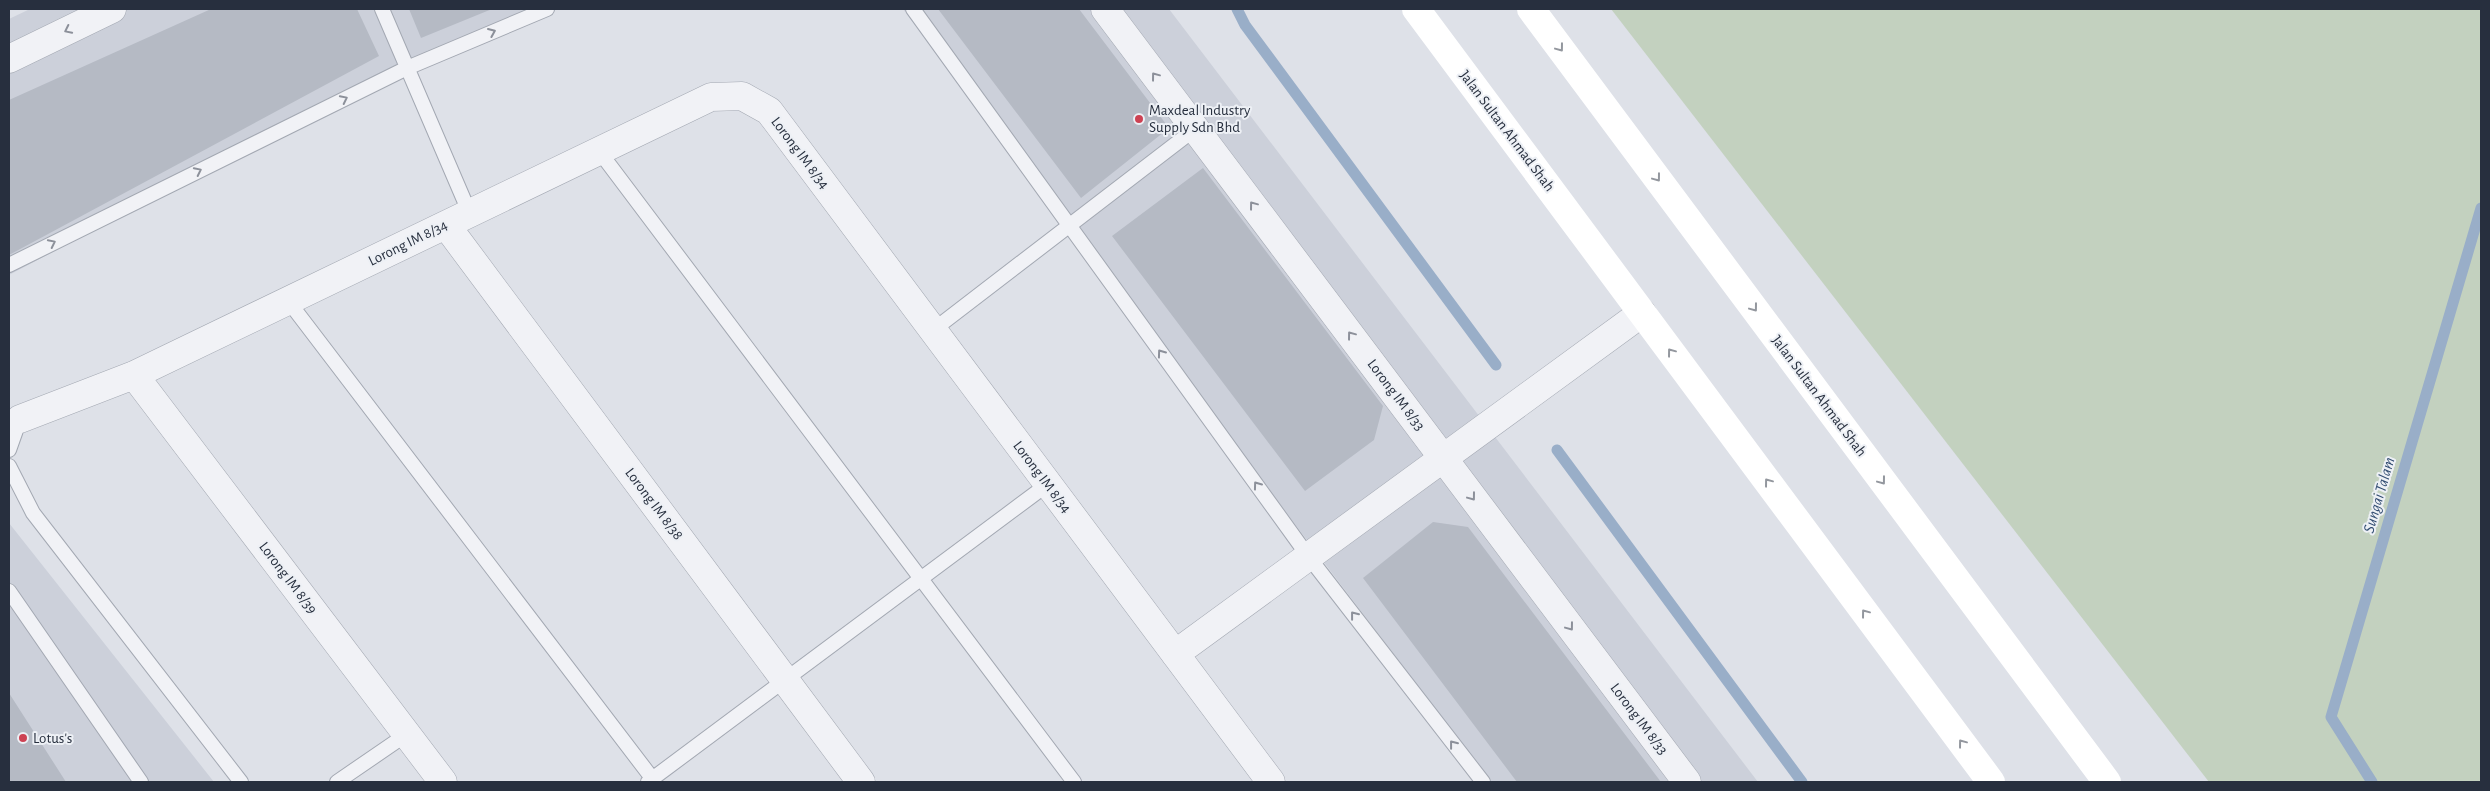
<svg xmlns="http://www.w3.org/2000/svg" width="2490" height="791" viewBox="0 0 2490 791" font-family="'Alegreya Sans',sans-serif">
<rect width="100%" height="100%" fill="#dee1e8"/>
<path fill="#ccd0da" d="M30 9H548L368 87 9 275V19Z
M903 9H1169L1758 782H1491Z
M9 523 214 782H9Z"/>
<path fill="#c3d1bf" d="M1611 9H2481V782H2209Z"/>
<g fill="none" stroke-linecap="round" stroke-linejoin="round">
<path stroke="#99aec8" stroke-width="11" d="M1237 9 1245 25 1496 365
M1557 450 1802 782
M2372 782 2331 717 2481 208"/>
</g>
<path fill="#b5bac4" d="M211 9H357L379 56 9 255V100Z
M409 9H492L421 38Z
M938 9H1079L1169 128 1081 198Z
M1203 168 1383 406 1374 440 1305 491 1112 236Z
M1433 522 1468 527 1661 782H1517L1363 578Z
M9 693 66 782H9Z"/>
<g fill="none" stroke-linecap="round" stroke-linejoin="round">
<defs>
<path id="service" d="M382 9 470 214
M913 9 1308 556 1483 782
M599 151 1074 782
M9 265 407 68 547 9
M289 302 655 782
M932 331 1195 129
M9 450 20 419 14 417
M9 466 33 513 241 782
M9 591 141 782
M337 782 407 734
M648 782 1048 484"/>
<path id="minor" d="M1105 9 1687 782
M9 59 112 9
M446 225 861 782
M134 375 443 782
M20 419 134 375 711 97 742 96 769 111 1271 782
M1175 654 1642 313"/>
</defs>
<use href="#service" stroke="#a3a8b2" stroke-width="16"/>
<use href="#minor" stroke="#a3a8b2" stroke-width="29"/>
<use href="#service" stroke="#f1f2f6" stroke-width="14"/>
<use href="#minor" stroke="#f1f2f6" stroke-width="28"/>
<path stroke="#fff" stroke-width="28" d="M1416 9 1991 782
M1531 9 2107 782"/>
</g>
<defs><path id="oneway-chevron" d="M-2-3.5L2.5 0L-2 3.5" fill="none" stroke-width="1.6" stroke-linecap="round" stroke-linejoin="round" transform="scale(1.25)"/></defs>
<g stroke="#8c909a">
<use href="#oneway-chevron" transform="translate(68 30) rotate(154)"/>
<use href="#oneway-chevron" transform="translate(492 32) rotate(-23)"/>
<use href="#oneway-chevron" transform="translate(1155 76) rotate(-127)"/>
<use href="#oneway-chevron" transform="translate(344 99) rotate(-26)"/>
<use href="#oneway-chevron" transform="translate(198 171) rotate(-26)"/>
<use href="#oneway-chevron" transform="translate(1253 205) rotate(-127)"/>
<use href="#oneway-chevron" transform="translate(52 243) rotate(-26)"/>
<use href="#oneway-chevron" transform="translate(1351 335) rotate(-127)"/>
<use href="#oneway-chevron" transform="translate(1161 353) rotate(-126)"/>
<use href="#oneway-chevron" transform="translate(1257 485) rotate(-126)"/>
<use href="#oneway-chevron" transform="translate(1472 497) rotate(53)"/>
<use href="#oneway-chevron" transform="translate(1354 615) rotate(-128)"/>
<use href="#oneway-chevron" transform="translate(1570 627) rotate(53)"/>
<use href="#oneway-chevron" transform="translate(1453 744) rotate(-128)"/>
</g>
<g stroke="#93979e">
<use href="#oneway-chevron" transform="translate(1560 48) rotate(53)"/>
<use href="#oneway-chevron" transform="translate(1657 178) rotate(53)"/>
<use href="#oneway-chevron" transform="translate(1754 308) rotate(53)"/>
<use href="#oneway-chevron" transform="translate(1671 352) rotate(-127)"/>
<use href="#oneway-chevron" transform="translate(1882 481) rotate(53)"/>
<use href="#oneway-chevron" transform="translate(1768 482) rotate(-127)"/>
<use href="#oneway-chevron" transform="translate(1865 613) rotate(-127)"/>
<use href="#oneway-chevron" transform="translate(1962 743) rotate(-127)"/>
</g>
<g fill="#cd4253" stroke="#edf0f5" stroke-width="2">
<circle cx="1139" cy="119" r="5"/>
<circle cx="23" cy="738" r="5"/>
</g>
<g text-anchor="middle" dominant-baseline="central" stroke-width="4" stroke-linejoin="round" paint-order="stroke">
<g font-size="15" fill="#272f3e" stroke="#edf0f5" text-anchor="start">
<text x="1149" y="110">Maxdeal Industry<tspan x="1149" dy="17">Supply Sdn Bhd</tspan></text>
<text x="33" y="738">Lotus's</text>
</g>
<g font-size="15" fill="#272f3e" stroke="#edf0f5">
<text transform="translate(1507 131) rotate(53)">Jalan Sultan Ahmad Shah</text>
<text transform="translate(800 153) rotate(53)">Lorong IM 8/34</text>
<text transform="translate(408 243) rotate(-26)">Lorong IM 8/34</text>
<text transform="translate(1396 395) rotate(53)">Lorong IM 8/33</text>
<text transform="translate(1819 396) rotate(53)">Jalan Sultan Ahmad Shah</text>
<text transform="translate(1042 477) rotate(53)">Lorong IM 8/34</text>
<text transform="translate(654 504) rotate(53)">Lorong IM 8/38</text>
<text transform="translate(288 578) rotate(53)">Lorong IM 8/39</text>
<text transform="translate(1639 719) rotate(53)">Lorong IM 8/33</text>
</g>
<g font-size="16" font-style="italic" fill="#324d72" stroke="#edf0f5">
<text transform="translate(2379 495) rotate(-74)">Sungai Talam</text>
</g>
</g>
<rect width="2490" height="791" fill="none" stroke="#272f3e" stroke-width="20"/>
</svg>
